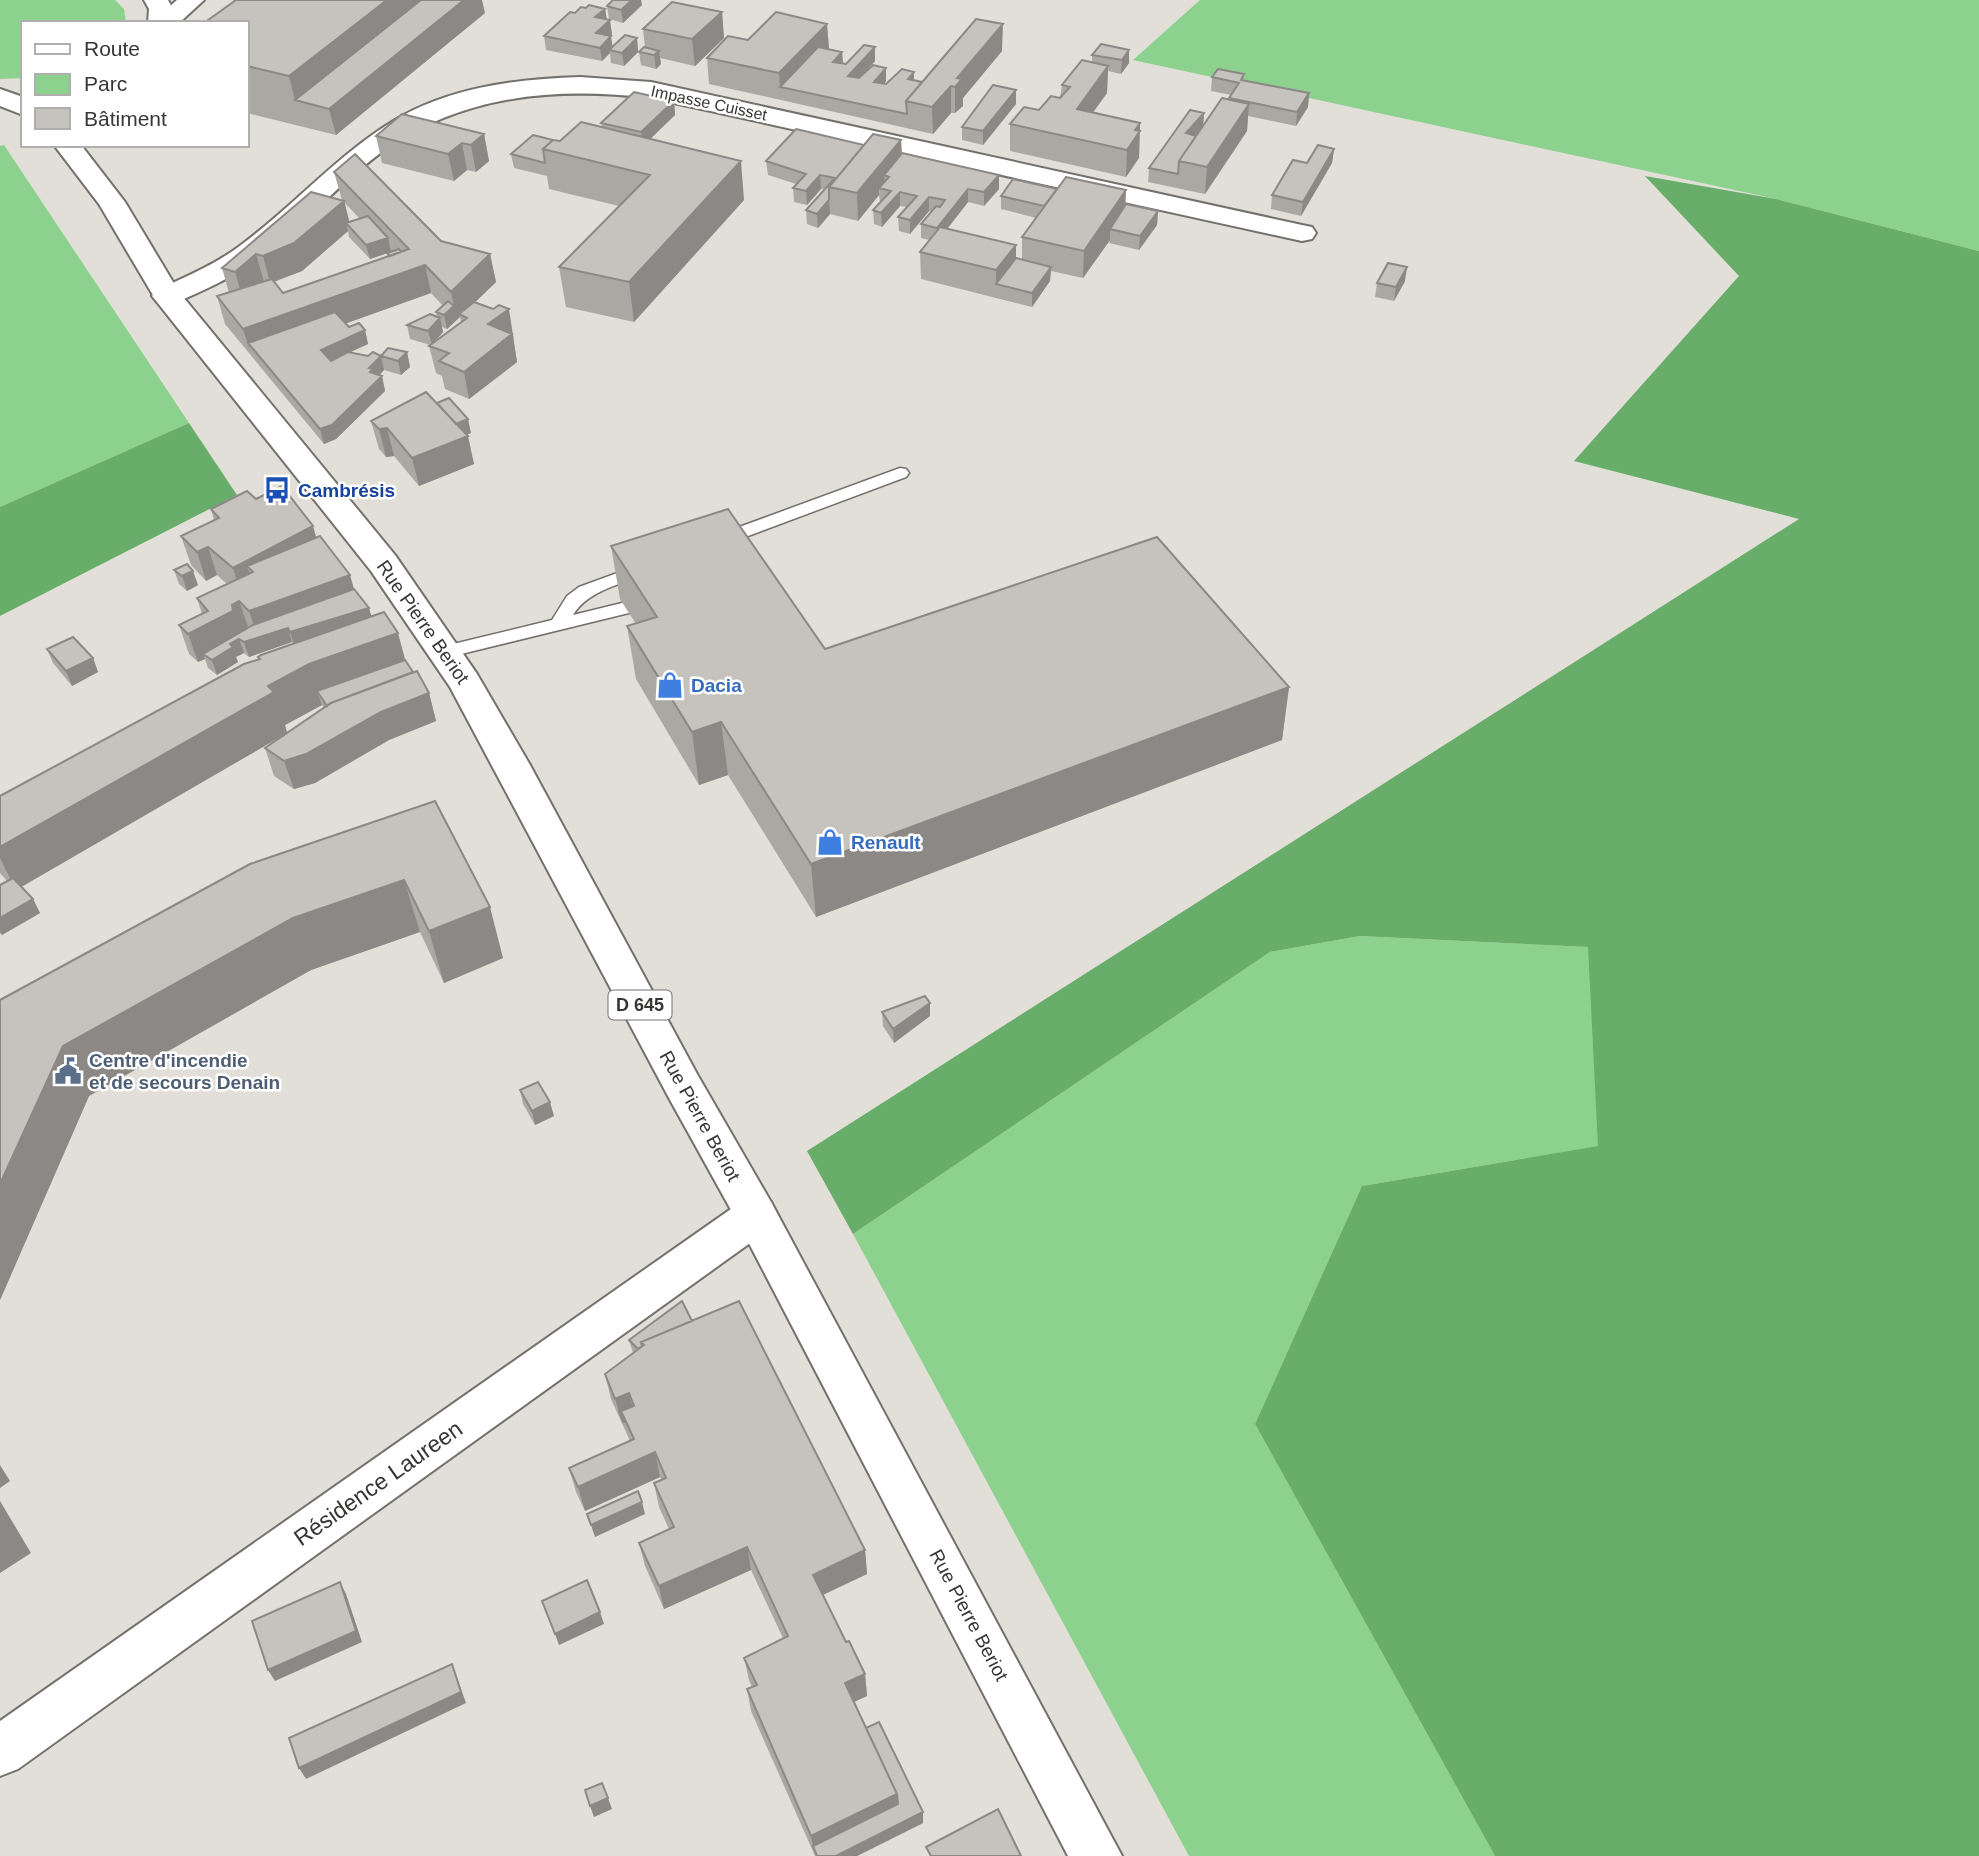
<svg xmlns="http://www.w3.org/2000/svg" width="1979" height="1856" viewBox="0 0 1979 1856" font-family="Helvetica,sans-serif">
<rect width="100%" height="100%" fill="#e2dfd9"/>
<path fill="#8dd18e" d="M0 0H115L124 9 126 23H23V78L0 79Z
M1200 0H1979V251L1776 199 1133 60Z
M4 145 189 423 0 507V146Z
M1360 936 1589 947 1599 1146 1362 1186 1255 1424 1495 1856H1189L853 1234 1270 952Z"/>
<path fill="#68ad6a" d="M1645 176 1776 199 1979 251V1856H1495L1255 1424 1362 1186 1598 1146 1588 947 1360 936 1270 952 853 1234 807 1151 1799 519 1574 461 1739 276Z
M189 423 237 495 0 616V507Z"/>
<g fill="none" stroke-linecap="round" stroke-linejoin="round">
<defs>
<path id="lane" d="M900 468 906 469 909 473 906 477 724 545 718 547 709 541 712 537Z
M642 564 648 566 651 570 648 574C622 584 588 590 573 615L626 602 633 604 635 608 633 612 445 658 438 656 436 652 438 648 445 646 552 620 567 596 579 587Z"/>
<path id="street" d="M580 77 651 82 1302 225 1312 227 1316 233 1312 239 1302 241 651 98C557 87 466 94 386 149 341 181 305 224 261 257 236 276 206 289 177 302L167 305 157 302 152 296 157 290C186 277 216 264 241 245 295 205 337 155 395 120 450 87 517 79 580 77Z
M756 1197 771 1202 777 1215 771 1228 18 1769 0 1776V1721L741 1202Z"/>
<path id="secondary" d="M177 0H204L179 23H151Z"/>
<path id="primary" d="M144 0H168L173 9V23H148L149 9Z
M0 89 23 97V115L0 106Z
M54 145H81L125 202 179 292 395 555 477 674 530 765 697 1074 771 1202 1122 1856H1068L741 1228 669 1098 450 687 371 571 157 302 99 204Z"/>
</defs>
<use href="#lane" stroke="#73716c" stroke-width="3"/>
<use href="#street" stroke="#73716c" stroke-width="4"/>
<use href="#secondary" stroke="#73716c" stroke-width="4"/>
<use href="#primary" stroke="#73716c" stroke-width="4"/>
<use href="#lane" fill="#fff" fill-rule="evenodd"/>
<use href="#street" fill="#fff" fill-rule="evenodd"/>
<use href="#secondary" fill="#fff" fill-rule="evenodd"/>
<use href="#primary" fill="#fff" fill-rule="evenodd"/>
</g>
<path fill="#aaa8a3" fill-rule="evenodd" d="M642 5 623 23 609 19 607 6Z
M586 8 605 9 607 20 612 34 609 36H611L612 47 637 38 638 52 624 66 611 63 610 53 602 61 546 50 544 36 575 13Z
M722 12 724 38 695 66 660 58 661 64 656 69 641 65 639 52 645 47 643 29Z
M485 13 336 135 247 113V23Z
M827 24 829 49 842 52 843 64 875 61 861 76 886 81 884 83 914 80 922 82 1002 51 963 98V106L955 113H951L933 134 709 84 707 58 748 40Z
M1129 50V63L1121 74 1108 71 1107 93 1093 112 1140 123 1139 158 1126 177 1010 151V124L1039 110 1060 98 1062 85 1092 62V55Z
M1244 74V80L1309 93 1308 107 1296 126 1248 116 1247 131 1205 194 1148 182 1149 168 1204 113 1203 126 1229 99 1231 95 1211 91 1212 77Z
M1016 90V104L983 145 962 140V127Z
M674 101 675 115 650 139 744 200 634 322 566 307 559 267 619 206 549 189 547 176 514 168 511 154 560 141 602 127 601 123Z
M484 134 489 161 476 172 467 170 454 181 382 163 376 136Z
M901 140 902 153 999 175V189L984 206 968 202 947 229 1016 258 1022 260V237L1036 218 1001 209V196L1126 204 1158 211 1157 225 1139 250 1109 243 1110 240 1083 278 1051 271 1050 281 1032 307 921 279 920 252 929 240 921 238V224L932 211H929L910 234 899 231 898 217 907 207 900 206 882 227 874 224 873 210 881 202H880L879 195 858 221 830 214 818 228 807 224 806 210 824 189H821L807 205 794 202 793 188 796 184 768 175 766 161 864 145Z
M1334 149 1332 163 1301 216 1271 209 1272 195 1307 163Z
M334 172 441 241 490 254 496 282 474 303 514 337 513 338 517 362 469 399 445 389 442 376 436 373 429 346 430 345 410 339 407 325 437 317 436 312 443 306 431 293 346 323 349 327 365 330 368 344 350 352 368 356 407 352 410 367 401 375 384 370 379 375 382 376 385 391 336 439 324 444 225 324 217 296 229 293 222 268 342 200ZM345 203 360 219 349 222ZM348 231 349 237 370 259 387 253 388 257 283 293 274 282 302 271ZM460 317 461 322 434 342 443 332 442 327 447 329Z
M1405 281 1394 301 1375 297 1377 283Z
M437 403 471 433 466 435 474 464 419 486 394 456 386 457 379 449 371 421Z
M256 499 316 538 354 589 372 616 405 660 429 693 436 721 389 740 315 783 294 789 274 776 265 748 282 736 21 887 33 899 40 913 2 935 0 933V885L7 881 0 873V796L259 659 258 657 293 644 292 642 249 657 244 653 236 657 238 662 217 675 208 668 205 659 198 662 189 654 179 625 202 614 197 598 227 584 217 575 206 581 191 565 181 536 214 520 211 509ZM322 705 324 708 287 733 285 725Z
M611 546 825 649 1289 687 1282 740 816 917 728 775 699 785 636 679 627 626 636 624 620 599Z
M174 570 198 585 187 591 179 584Z
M47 649 93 658 98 672 72 686 53 663Z
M435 801 503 958 444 983 420 932 311 970 89 1096 0 1300V1000Z
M882 1012 930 1016 894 1043 883 1026Z
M520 1090 554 1116 535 1125 523 1104Z
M692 1321 865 1550 867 1574 823 1595 846 1642 865 1674 867 1696 854 1702 866 1728 923 1812V1823L857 1856H815L751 1711 747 1689 752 1687 749 1680 744 1658 783 1638 751 1570 664 1609 645 1566 639 1543 669 1529 659 1507 654 1483 662 1480 660 1477 585 1511 576 1492 569 1468 630 1441 611 1399 605 1374 633 1353 629 1340Z"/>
<path fill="#8b8885" d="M387 0H451L295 100 289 76Z
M464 0H482L485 13 336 135 329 109Z
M632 0H641L642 5 623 23 621 10Z
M605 9 607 22 595 17Z
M722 12 724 38 695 66 692 39Z
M610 20 612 34 598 46 596 33Z
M827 24 829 50 780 87 779 73Z
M1003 24 1002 51 963 98V106L955 113V87L957 78Z
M611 36 613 50H609L610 53 602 61 600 48Z
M637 38 638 52 624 66 622 53Z
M875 47V61L849 89 848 76Z
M1129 50V63L1121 74 1122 60Z
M659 51 661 64 656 69 654 55Z
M842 52 843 65 833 62Z
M1108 66 1107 93 1076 136 1077 109Z
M886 68V81L874 95V82Z
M914 72V85L908 79Z
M951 86V113L933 134 932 107Z
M1016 90V104L983 145V131Z
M1309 93 1308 107 1296 126 1297 112Z
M674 101 675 115 643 146 641 132Z
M1249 104 1247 131 1205 194 1207 167Z
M1204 113 1203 126 1185 147 1186 133Z
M1140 123 1139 158 1126 177 1127 150 1135 130Z
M484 134 489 161 476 172 471 145Z
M901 140 902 167 889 177 884 175 885 188H879V195L858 221 857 193Z
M462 143 467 170 454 181 448 154Z
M1334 149 1332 163 1301 216 1303 202Z
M741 161 744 200 634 322 629 282Z
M820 175 821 189 807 205 806 191Z
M999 175V189L984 206V192Z
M968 189V202L937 242V228Z
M1126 190 1125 218 1110 229V240L1083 278 1084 251Z
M900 192V206L882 227 881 213Z
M929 197V211L910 234V220Z
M829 200 830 214 818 228 817 214Z
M344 201 351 228 346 223 348 231 302 271 270 283 263 256Z
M1158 211 1157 225 1139 250 1140 236Z
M388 238 391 252 370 259 366 245Z
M1016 245V272L996 284V270Z
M256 254 264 282 243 300 235 272Z
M490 254 496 282 462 315 459 314 460 317 447 329 444 315 454 306 451 292Z
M425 265 431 293 258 355 248 343 252 357 243 329Z
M1051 267 1050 281 1032 307V293Z
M1407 267 1405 281 1394 301 1396 287Z
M509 309 517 362 469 399 464 372 488 324Z
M440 318 443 332 432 345 428 331Z
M365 330 368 344 325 364 321 350Z
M407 352 410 367 401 375 398 361Z
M381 356 384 370 376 379 382 376 385 391 336 439 324 444 320 429 369 368Z
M468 419 471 433 452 441 449 427Z
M387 428 394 456 386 457 379 429Z
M468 436 474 464 419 486 412 458Z
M313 526 321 554 253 572 247 566 255 590 242 596 233 568Z
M208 547 217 575 206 581 197 552Z
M193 571 198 585 187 591 182 576Z
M350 575 358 603 288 628 292 642 249 657 244 642 258 638 249 611Z
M239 601 249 630 239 639 244 653 236 657 238 662 217 675 212 660 203 654 205 659 198 662 188 634Z
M369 608 373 622 295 647 290 632Z
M398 633 409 674 317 691 322 705 285 725 287 733 16 890 0 858V847L268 686 309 664Z
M93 658 98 672 72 686 66 671Z
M1289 687 1282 740 816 917 811 864Z
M429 693 436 721 389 740 315 783 294 789 284 761 335 717Z
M721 722 728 775 699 785 692 732Z
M404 880 420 932 311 970 89 1096 0 1300V1184L63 1046 293 918Z
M33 899 40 913 2 935 0 932V918Z
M490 907 503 958 444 983 429 931Z
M930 1003V1016L894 1043 893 1029Z
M550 1102 554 1116 535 1125 532 1111Z
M629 1393 635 1418 621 1411H619L615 1399Z
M655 1452 660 1477 585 1511 578 1487Z
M0 1465 10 1481 0 1488Z
M0 1501 31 1553 0 1573Z
M642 1502 645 1514 595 1537 591 1525Z
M747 1547 751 1570 664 1609 659 1586Z
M865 1550 867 1574 816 1598 813 1575Z
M340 1582 346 1594 362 1642 275 1681 268 1670Z
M600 1612 604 1624 559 1645 555 1634Z
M452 1664 466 1703 306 1779 299 1768Z
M865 1674 867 1696 847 1705 845 1683Z
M897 1794 899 1815 813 1846 811 1836Z
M608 1798 612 1809 594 1817 590 1806Z
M923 1812V1823L857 1856H836Z"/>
<path fill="#c6c3be" stroke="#8b8885" stroke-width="2" d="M236 0H387L289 76 247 66V23H204Z
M421 0H464L329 109 295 100Z
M613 0H632L621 10 607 6Z
M672 2 722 12 692 39 643 29Z
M589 5 605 9 595 17 610 20 596 33 611 36 600 48 544 36 570 12 575 13 581 7 586 8Z
M776 12 827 24 779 73 707 58 728 36 748 40Z
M976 19 1003 24 957 78 962 79 955 87 951 86 932 107 906 101Z
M625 35 637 38 622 53 609 50Z
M1101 44 1129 50 1122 60 1092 55Z
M864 45 875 47 848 76 859 78 873 65 886 68 874 82 886 84 902 69 914 72 908 79 922 82 906 101 907 114 780 87 818 47 842 52 833 62 846 64Z
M644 47 659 51 654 55 639 52Z
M1082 60 1108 66 1077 109 1140 123 1135 130 1140 131 1127 150 1010 124 1024 107 1039 110 1051 96 1060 98 1070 87 1062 85Z
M1218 69 1244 74 1241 80 1309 93 1297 112 1229 98 1239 83 1212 77Z
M993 85 1016 90 983 131 962 127Z
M634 92 674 101 641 132 601 123Z
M1222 98 1249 104 1207 167 1179 161Z
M1190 110 1204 113 1186 133 1196 136 1179 161 1178 174 1149 168Z
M402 114 484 134 471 145 462 143 448 154 376 136Z
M581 122 741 161 629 282 559 267 650 175 543 149 553 140 560 141Z
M796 129 864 145 829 187V200L817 214 806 210 835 178 820 175 806 191 793 188 806 174 766 161Z
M873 134 901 140 857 193 829 187Z
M533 135 553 140 543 149 545 163 511 154Z
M1318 145 1334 149 1303 202 1272 195 1293 160 1307 163Z
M902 153 999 175 984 192 968 189 937 228 921 224 936 206 940 207 945 200 929 197 910 220 898 217 917 196 900 192 881 213 873 210 891 191 879 188 889 177 884 175Z
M355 154 441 241 490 254 451 292 425 265 243 329 217 296 272 279 283 293 409 249 334 172Z
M1066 177 1126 190 1084 251 1022 237Z
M1013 179 1057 189 1044 206 1001 196Z
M311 192 344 201 294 243 263 256 256 254 235 272 222 268Z
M1126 204 1158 211 1140 236 1110 229Z
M368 216 388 238 366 245 346 223Z
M940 227 1016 245 996 270 920 252Z
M399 249 401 252 390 256 387 253Z
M1016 258 1051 267 1032 293 996 284Z
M1388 263 1407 267 1396 287 1377 283Z
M448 301 454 306 444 315 436 312Z
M474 302 493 309 499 305 509 309 488 324 512 334 464 372 439 361 449 353 429 346 467 318 459 314Z
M335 312 349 327 359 323 365 330 321 350 331 361 348 352 368 356 373 352 381 356 369 368 373 369 370 372 382 376 332 425 320 429 248 343Z
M430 314 440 318 428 331 407 325Z
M388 348 407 352 398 361 381 356Z
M426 392 468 436 412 458 387 428 379 429 371 421Z
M449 398 468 419 456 424 437 403Z
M282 486 313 526 233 568 208 547 197 552 181 536 219 518 211 509 247 491 256 499Z
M728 509 825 649 1157 537 1289 687 811 864 721 722 692 732 627 626 657 617 611 546Z
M320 536 350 575 249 611 239 601 232 605 233 611 188 634 179 625 208 611 197 598 253 572 247 566Z
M187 564 193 571 182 576 174 570Z
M354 589 369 608 290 632 288 628 244 642 239 639 230 644 233 647 212 660 203 654 253 625Z
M384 612 398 633 309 664 268 686 274 692 0 847V796L244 664 260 659 258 657 261 655Z
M73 637 93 658 66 671 47 649Z
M405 660 413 672 331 703 327 706 317 691Z
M417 671 429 693 381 712 306 754 284 761 265 748 331 703Z
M435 801 490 907 429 931 404 880 293 918 63 1046 0 1184V1000L250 864Z
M13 878 33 899 0 918V885Z
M925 996 930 1003 893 1029 882 1012Z
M538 1082 550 1102 532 1111 520 1090Z
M682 1301 692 1321 641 1342 642 1346 638 1349 629 1340Z
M739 1301 865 1550 813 1575 846 1642 849 1641 865 1674 845 1683 897 1794 811 1836 747 1689 757 1685 744 1658 788 1636 747 1547 659 1586 639 1543 674 1527 654 1483 666 1478 655 1452 578 1487 569 1468 634 1439 621 1411 634 1406 629 1393 615 1399 605 1374 644 1345 641 1342Z
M632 1405V1406L621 1411 624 1423 619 1411Z
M638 1491 642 1502 591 1525 587 1514Z
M587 1580 600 1612 555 1634 542 1601Z
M340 1582 356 1631 268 1670 252 1621Z
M452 1664 461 1692 299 1768 289 1738Z
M879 1722 923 1812 836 1856H817L813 1846 898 1804 897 1794 866 1728Z
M602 1783 608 1798 590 1806 585 1790Z
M998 1809 1021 1856H931L926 1847Z"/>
<defs>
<symbol id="bus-bare" viewBox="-9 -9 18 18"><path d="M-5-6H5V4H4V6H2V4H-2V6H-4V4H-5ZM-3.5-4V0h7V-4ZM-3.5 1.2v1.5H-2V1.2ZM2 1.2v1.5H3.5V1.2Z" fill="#1a4fb4" stroke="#fff" stroke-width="2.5" paint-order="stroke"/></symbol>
<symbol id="shop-bare" viewBox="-9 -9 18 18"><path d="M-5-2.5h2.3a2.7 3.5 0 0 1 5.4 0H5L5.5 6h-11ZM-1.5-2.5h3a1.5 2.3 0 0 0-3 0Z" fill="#3f7fe0" stroke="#fff" stroke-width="2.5" paint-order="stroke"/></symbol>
<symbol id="civic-bare" viewBox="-9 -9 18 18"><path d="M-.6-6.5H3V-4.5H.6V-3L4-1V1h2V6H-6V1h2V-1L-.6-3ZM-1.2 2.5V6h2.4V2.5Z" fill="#5c6f8a" stroke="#fff" stroke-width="2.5" paint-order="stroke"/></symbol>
</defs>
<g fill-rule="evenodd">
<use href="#bus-bare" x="258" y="471" width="38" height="38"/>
<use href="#shop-bare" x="651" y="666" width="38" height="38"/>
<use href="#shop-bare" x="811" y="823" width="38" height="38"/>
<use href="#civic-bare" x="49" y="1052" width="38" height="38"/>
</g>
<g text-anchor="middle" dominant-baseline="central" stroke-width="5" stroke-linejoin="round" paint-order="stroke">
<g font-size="16" fill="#373634" stroke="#fff">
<text transform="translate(709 103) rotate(12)">Impasse Cuisset</text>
</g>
<rect fill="#fff" stroke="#737271" stroke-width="2" x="608.5" y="990.5" width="63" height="29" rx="5"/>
<g font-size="18" font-weight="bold" fill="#373634">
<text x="640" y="1005">D 645</text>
</g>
<g font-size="19" font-weight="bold" fill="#164399" stroke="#fff" text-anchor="start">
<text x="298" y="490">Cambrésis</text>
</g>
<g font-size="19" fill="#373634" stroke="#fff">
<text transform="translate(423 622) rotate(55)">Rue Pierre Beriot</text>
<text transform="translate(700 1116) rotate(61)">Rue Pierre Beriot</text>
<text transform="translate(969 1615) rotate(62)">Rue Pierre Beriot</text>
</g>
<g font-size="19" font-weight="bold" fill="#366cbe" stroke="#fff" text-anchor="start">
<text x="691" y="685">Dacia</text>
<text x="851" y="842">Renault</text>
</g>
<g font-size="19" font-weight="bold" fill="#4e5e75" stroke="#fff" text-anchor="start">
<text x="89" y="1060">Centre d'incendie<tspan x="89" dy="22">et de secours Denain</tspan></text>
</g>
<g font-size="23" fill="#373634" stroke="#fff">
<text transform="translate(378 1483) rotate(-35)">Résidence Laureen</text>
</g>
</g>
<rect x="21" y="21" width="228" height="126" fill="#ffffff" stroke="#afafae" stroke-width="2"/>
<rect x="35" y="44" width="35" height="10" fill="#ffffff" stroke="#afafae" stroke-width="2"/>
<text x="84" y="56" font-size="21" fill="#373634">Route</text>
<rect x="35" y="74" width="35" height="21" fill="#8dd18e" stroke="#afafae" stroke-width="2"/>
<text x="84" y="91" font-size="21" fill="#373634">Parc</text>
<rect x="35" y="108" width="35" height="21" fill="#c6c3be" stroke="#afafae" stroke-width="2"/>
<text x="84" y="126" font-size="21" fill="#373634">Bâtiment</text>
</svg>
